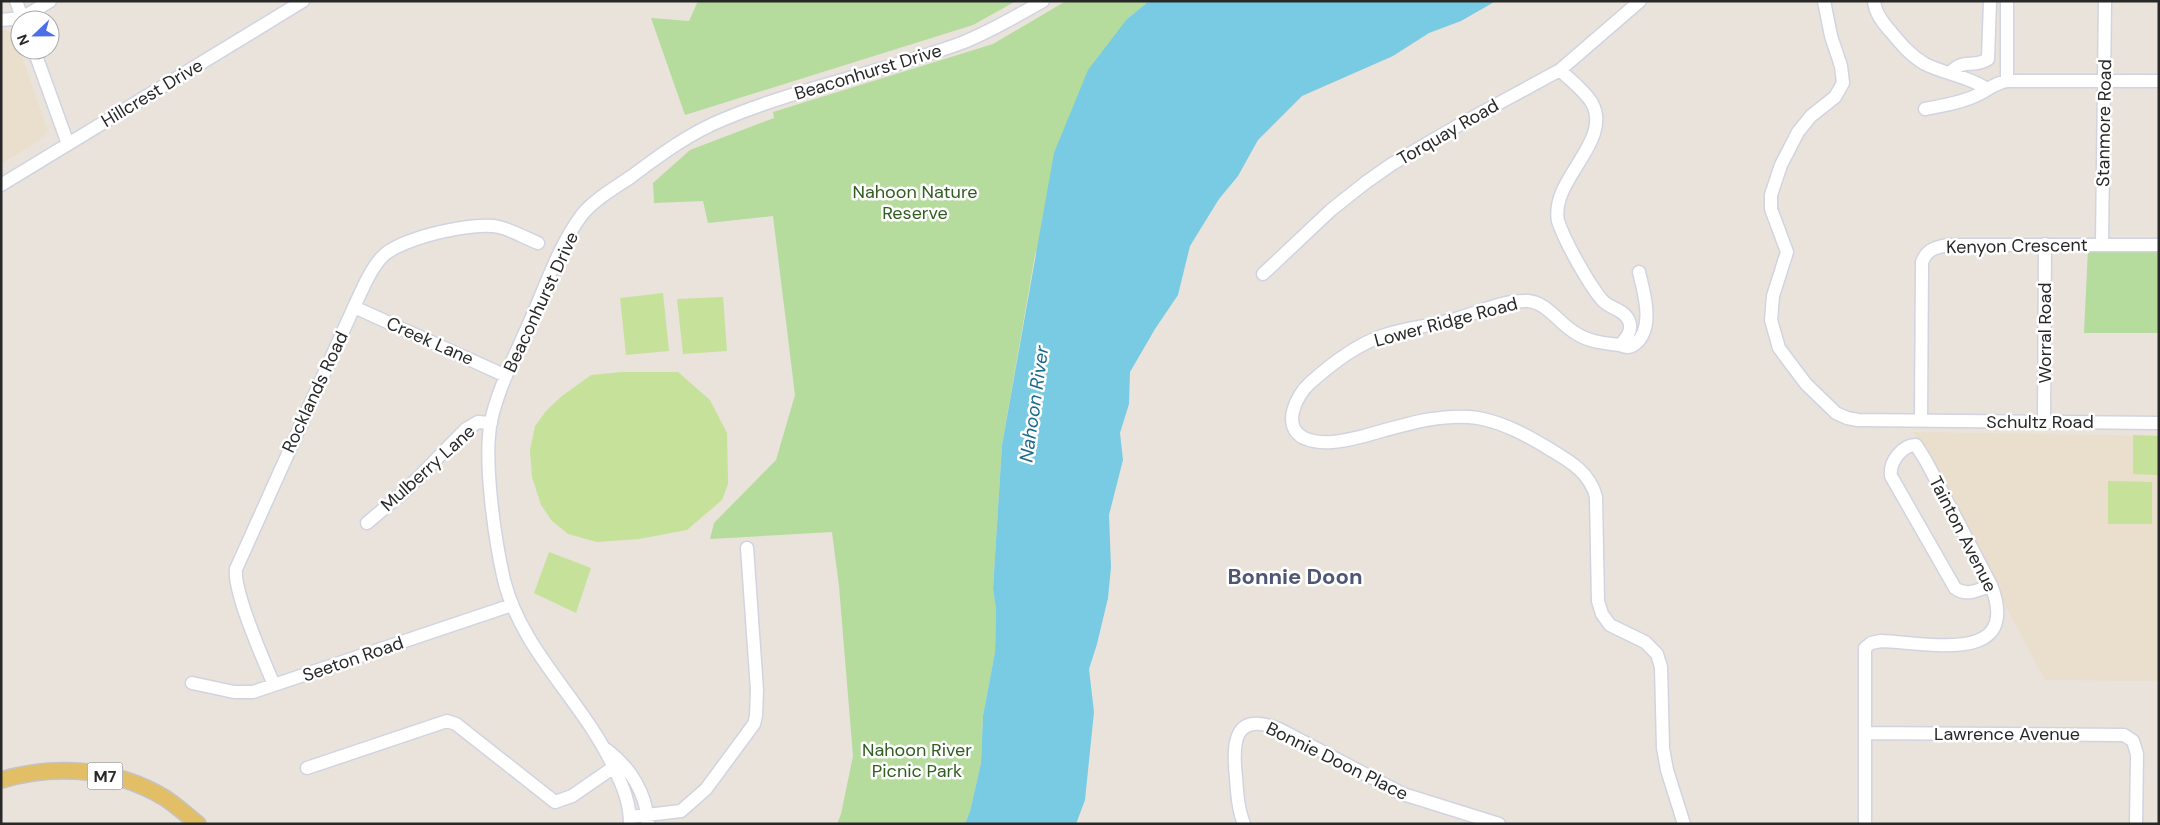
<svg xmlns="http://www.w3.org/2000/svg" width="2160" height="825" viewBox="0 0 2160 825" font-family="'DM Sans',sans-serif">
<rect width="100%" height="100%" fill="#e9e3db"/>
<path fill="#eadecc" d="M1 30H7L15 36 47 129 44 137 1 164Z
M1913 432 2159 436V681L2045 680Z"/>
<path fill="#b5db9d" d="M698 1H1016L973 25 685 115 651 18 689 21Z
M1066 1H1149L1127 19 1035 255 1002 445 993 589 996 610 995 652 983 716 981 763 970 811 965 824H837L841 814 853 756 839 586 832 532 710 539 714 523 776 460 795 395 773 216 708 223 703 201 654 203 653 183 690 150 774 118 773 112 993 44Z
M2088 249 2159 252V333H2084Z"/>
<path fill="#c6e199" d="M663 293 669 351 626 355 620 298Z
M723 297 727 351 683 354 677 299Z
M622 372H678L710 400 727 433 728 484 722 500 687 530 639 539 597 542 568 534 552 521 541 505 532 477 530 450 535 426 546 411 562 396 591 375Z
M2133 435 2159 436V475L2133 474Z
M2108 481 2152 482V524H2108Z
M549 552 591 568 576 613 534 593Z"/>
<path fill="#78cbe2" d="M1149 1H1496L1461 21 1429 33 1393 56 1302 96 1258 140 1238 176 1219 199 1190 246 1178 295 1155 329 1130 372 1129 404 1120 433 1123 460 1109 515 1111 567 1108 598 1097 644 1089 669 1094 712 1085 800 1076 824H965L970 811 981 763 983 716 995 652 996 610 993 589 1002 445 1054 153 1088 70 1127 19Z"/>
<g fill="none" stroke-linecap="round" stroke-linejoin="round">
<defs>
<path id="minor" d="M16 1 23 20
M1824 1 1831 36 1841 66 1843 83 1835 97 1811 116 1798 132 1781 165 1771 195V209L1787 252 1773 296 1771 320 1779 348 1806 384 1836 413 1847 418 1858 420 2159 423
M1874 1C1875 13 1883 23 1891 32 1901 44 1911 56 1925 64 1945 74 1968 76 1987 89
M1 20 22 18 50 1
M34 50 68 144
M1560 70C1570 80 1584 90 1592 103 1613 142 1550 179 1558 221 1565 242 1588 283 1602 300 1610 309 1624 309 1629 321 1633 330 1626 339 1620 345 1604 343 1588 342 1574 332 1559 323 1546 302 1528 301 1503 300 1482 311 1459 318 1434 326 1407 327 1382 336 1356 345 1330 365 1310 383 1296 395 1281 427 1304 438 1322 446 1343 441 1360 437 1398 427 1439 412 1478 418 1505 423 1528 436 1551 450 1571 462 1590 473 1596 497L1598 601 1602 614 1610 625 1645 642 1657 654 1661 667 1663 748 1667 770 1684 824
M1950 73C1964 57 1973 69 1988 59L1990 1
M2007 81V1
M1925 109C1942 106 1959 103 1975 96 1987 91 1994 83 2007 81H2159
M1 185 303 1
M2102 244 2105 1
M1263 274 1331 210 1365 183 1392 164 1459 125 1560 70 1640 1
M354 307 506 376
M1620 345C1626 348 1630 348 1635 344 1655 328 1644 293 1639 272
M1921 421 1922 262C1927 249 1936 247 1949 245H2159
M2044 422 2045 244
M367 523 407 489 466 429 478 422 491 423
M192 683 234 692H253L512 605
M274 685C264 661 233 592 236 569L354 307C362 290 370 270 382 257 400 238 474 221 499 227 512 230 525 238 538 243
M1865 733 2124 735 2133 741 2137 754 2136 824
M607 750C630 767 647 794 648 824
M307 768 447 721 456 724 555 802 572 796 614 767
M630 817 681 811 706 789 754 724 756 716 757 690 747 548
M630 824C630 803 623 786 614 768 584 702 522 652 504 580 495 541 483 460 491 421 498 389 514 358 527 328 544 291 557 249 581 216 593 200 615 188 632 176 660 155 690 133 722 120 800 87 885 72 964 42 991 31 1017 16 1043 1
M1244 824C1238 809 1237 793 1236 777 1232 742 1234 711 1279 729L1403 794 1499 824
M1865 824V648L1871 643 1881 641C1924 642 2023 667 1991 585L1926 461 1916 445C1902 445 1889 462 1891 476L1955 588C1966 597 1979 590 1991 585"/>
<path id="major" d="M1 780C55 764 116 768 165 798 177 806 187 815 198 824"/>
</defs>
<use href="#minor" stroke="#d1d4e0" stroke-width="15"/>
<use href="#major" stroke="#c3c3c3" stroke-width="18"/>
<use href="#minor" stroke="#fff" stroke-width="12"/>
<use href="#major" stroke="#e2bf67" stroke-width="15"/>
</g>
<g text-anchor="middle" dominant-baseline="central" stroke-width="5" stroke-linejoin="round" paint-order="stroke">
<rect fill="#fff" stroke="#686868" stroke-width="1" x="87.5" y="762.5" width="35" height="27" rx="4"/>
<g font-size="16" font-weight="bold" fill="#282828">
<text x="105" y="776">M7</text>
</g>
<g font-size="18" fill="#282828" stroke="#fff">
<text transform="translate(868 72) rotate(-17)">Beaconhurst Drive</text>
<text transform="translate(152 93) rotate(-31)">Hillcrest Drive</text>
<text transform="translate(2104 123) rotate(-89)">Stanmore Road</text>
<text transform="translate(1448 132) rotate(-30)">Torquay Road</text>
<text transform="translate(2017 246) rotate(-1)">Kenyon Crescent</text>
<text transform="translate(541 302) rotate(-65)">Beaconhurst Drive</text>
<text transform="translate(1446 322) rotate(-15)">Lower Ridge Road</text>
<text transform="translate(2045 333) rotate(-90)">Worral Road</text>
<text transform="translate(430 341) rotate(24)">Creek Lane</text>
<text transform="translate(315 392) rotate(-65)">Rocklands Road</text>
<text x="2040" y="422">Schultz Road</text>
<text transform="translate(428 468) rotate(-42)">Mulberry Lane</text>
<text transform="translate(1963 534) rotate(63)">Tainton Avenue</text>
<text transform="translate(353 659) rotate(-19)">Seeton Road</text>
<text x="2007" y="734">Lawrence Avenue</text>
<text transform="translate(1337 761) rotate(26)">Bonnie Doon Place</text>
</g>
<g font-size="18" fill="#305d20" stroke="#fff">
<text x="915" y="192">Nahoon Nature<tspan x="915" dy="21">Reserve</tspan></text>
<text x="917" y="750">Nahoon River<tspan x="917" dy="21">Picnic Park</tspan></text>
</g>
<g font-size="19" font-style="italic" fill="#1a6a8b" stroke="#fff">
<text transform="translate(1034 404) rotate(-82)">Nahoon River</text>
</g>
<g font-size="22" font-weight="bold" fill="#4d5674" stroke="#fff">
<text x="1295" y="576">Bonnie Doon</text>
</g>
</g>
<rect width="2160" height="825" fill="none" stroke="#282828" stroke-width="5"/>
<g transform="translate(35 35) rotate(248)"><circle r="24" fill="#ffffff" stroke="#a9a9a9"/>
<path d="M0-4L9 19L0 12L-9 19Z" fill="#4a6fe8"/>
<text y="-8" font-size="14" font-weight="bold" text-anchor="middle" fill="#282828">N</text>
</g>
</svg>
